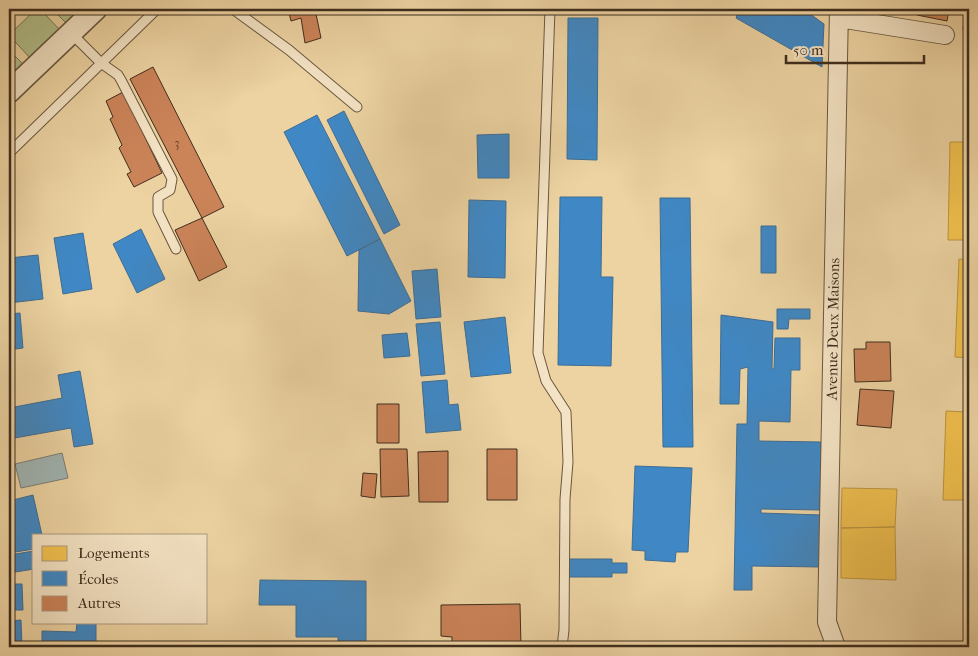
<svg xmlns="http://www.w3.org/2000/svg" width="978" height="656" viewBox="0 0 978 656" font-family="'IM FELL French Canon',serif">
<rect width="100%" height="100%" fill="#edd3a2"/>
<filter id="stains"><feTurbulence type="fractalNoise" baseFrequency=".004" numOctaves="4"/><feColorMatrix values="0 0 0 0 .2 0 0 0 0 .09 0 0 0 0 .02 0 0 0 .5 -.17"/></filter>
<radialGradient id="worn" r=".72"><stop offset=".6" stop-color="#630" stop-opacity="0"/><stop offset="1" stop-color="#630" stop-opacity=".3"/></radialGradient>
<path fill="#b2be8a" stroke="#787654" d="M36 9H40L60 30 30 58 9 35Z
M52 9H81L66 23Z
M9 50 23 64 9 78Z"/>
<path fill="#a0b4b2" stroke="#797e77" d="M62 453 68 478 21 488 15 464Z"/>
<path fill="#f2c14e" stroke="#bc9540" d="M950 142H969V240H948Z
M959 259 969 260V358L955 357Z
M946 411 969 412V536H964L965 500H943Z
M842 488 897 489 895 527 841 528Z
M895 527 896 580 841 578V528Z"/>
<path fill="#3f88c5" stroke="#3f6d93" d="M739 9H803L824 24 822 67 736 18Z
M568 18H598L597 160 567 159Z
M344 111 400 225 384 234 327 120Z
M317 115 380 239 347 256 284 132Z
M509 134V178H478L477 135Z
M560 197H602L601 277H613L611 366 558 365Z
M660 198H690L693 447H663Z
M469 200 506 201 505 278 468 277Z
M761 226H776V273H761Z
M141 229 165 279 137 293 113 244Z
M83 233 92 289 63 294 54 238Z
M380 239 411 301 389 314 358 311 359 250Z
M38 255 43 299 9 303V258Z
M437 269 441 317 416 319 412 271Z
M777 309H810V319H789L788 329H777Z
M20 313 23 348 9 350V314Z
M721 315 773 322 772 369H774L775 338H800V370H791L790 422 759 421V441L821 442 820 510 761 509V513L822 515 821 567 752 566V590H734L737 424H747L748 367 740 369 739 404H720Z
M505 317 511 373 471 377 464 322Z
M440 322 445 374 421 376 416 324Z
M407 333 410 356 384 358 382 335Z
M80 371 93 444 74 447 71 428 9 439V408L62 398 58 375Z
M447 380 449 405 458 404 461 430 426 433 422 382Z
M635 466 692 468 688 552H676L675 562 645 560V551L632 550Z
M33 495 42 535H34V549L9 553V501Z
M34 551V569L9 573V555Z
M565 559H612V563H627V573H612V577H565Z
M260 580 366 581V647H338V637H296V605H259Z
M9 584H22L23 610H9Z
M21 620 22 646 9 647V621Z
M77 622H96V647H42V631L76 632Z"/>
<path fill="#cb8358" stroke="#3f2e1f" d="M309 9H315L321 38 305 43 301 18 291 21 289 13Z
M919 9H949L947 21 917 15Z
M964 19H969V31L963 30Z
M153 67 224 207 202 218 130 79Z
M125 91 146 133H143L162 173 134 187 127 174 131 172 119 148 122 145 110 119 113 117 106 101Z
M202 218 227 267 199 281 175 230Z
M866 342H890L891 381 855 382 854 349H866Z
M860 389 894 391 891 428 857 425Z
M377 404H399V443H377Z
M380 449H407L409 496 381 497Z
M487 449H517V500H487Z
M448 451V502H419L418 452Z
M363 473 377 474 375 498 361 496Z
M520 604 521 647H452V637L441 636V605Z"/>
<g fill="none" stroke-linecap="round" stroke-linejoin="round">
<defs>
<path id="service" d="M233 9 289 50 357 107
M550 9 538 353 546 381 566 412 568 462 565 499 564 630 562 647
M71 33 101 63 118 75 121 80 172 179 170 190 158 197V212L176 249
M9 153 157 9"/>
<path id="minor" d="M839 18 945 35
M836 647 827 622 839 9"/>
<path id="tertiary" d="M9 92 96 9"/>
</defs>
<use href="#service" stroke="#6a5740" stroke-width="11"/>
<use href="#minor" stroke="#6a5740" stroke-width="20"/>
<use href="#tertiary" stroke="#6a5740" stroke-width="24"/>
<use href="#service" stroke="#f3e2c3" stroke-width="9"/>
<use href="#minor" stroke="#f3e2c3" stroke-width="18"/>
<use href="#tertiary" stroke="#f3e2c3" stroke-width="21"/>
</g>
<g text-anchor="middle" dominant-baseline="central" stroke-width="5" stroke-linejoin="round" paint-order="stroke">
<g font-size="12" fill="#62432d">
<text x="177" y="143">3</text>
</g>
<g font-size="15" fill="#3f2e1f" stroke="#f3e2c3">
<text transform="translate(833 329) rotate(-89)">Avenue Deux Maisons</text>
</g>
</g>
<rect width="978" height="656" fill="none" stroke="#edd3a2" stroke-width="30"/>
<rect x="10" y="10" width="958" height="636" fill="none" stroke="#3f2e1f" stroke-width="2.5"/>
<rect x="15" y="15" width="948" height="626" fill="none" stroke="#3f2e1f"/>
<rect x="32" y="534" width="175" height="90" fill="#f3e2c3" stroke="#ab9a81"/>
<rect x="42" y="546" width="25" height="15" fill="#f2c14e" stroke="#ab9a81"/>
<text x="78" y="558" font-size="15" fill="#3f2e1f">Logements</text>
<rect x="42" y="571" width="25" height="15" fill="#3f88c5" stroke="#ab9a81"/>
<text x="78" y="584" font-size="15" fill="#3f2e1f">Écoles</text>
<rect x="42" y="596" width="25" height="15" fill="#cb8358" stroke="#ab9a81"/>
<text x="78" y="608" font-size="15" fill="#3f2e1f">Autres</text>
<path d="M786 55v8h138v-8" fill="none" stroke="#3f2e1f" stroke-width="2.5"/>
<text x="793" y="55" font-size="15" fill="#3f2e1f" stroke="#f3e2c3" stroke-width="4" paint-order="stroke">50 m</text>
<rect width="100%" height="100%" filter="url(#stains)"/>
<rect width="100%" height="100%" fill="url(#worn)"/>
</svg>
